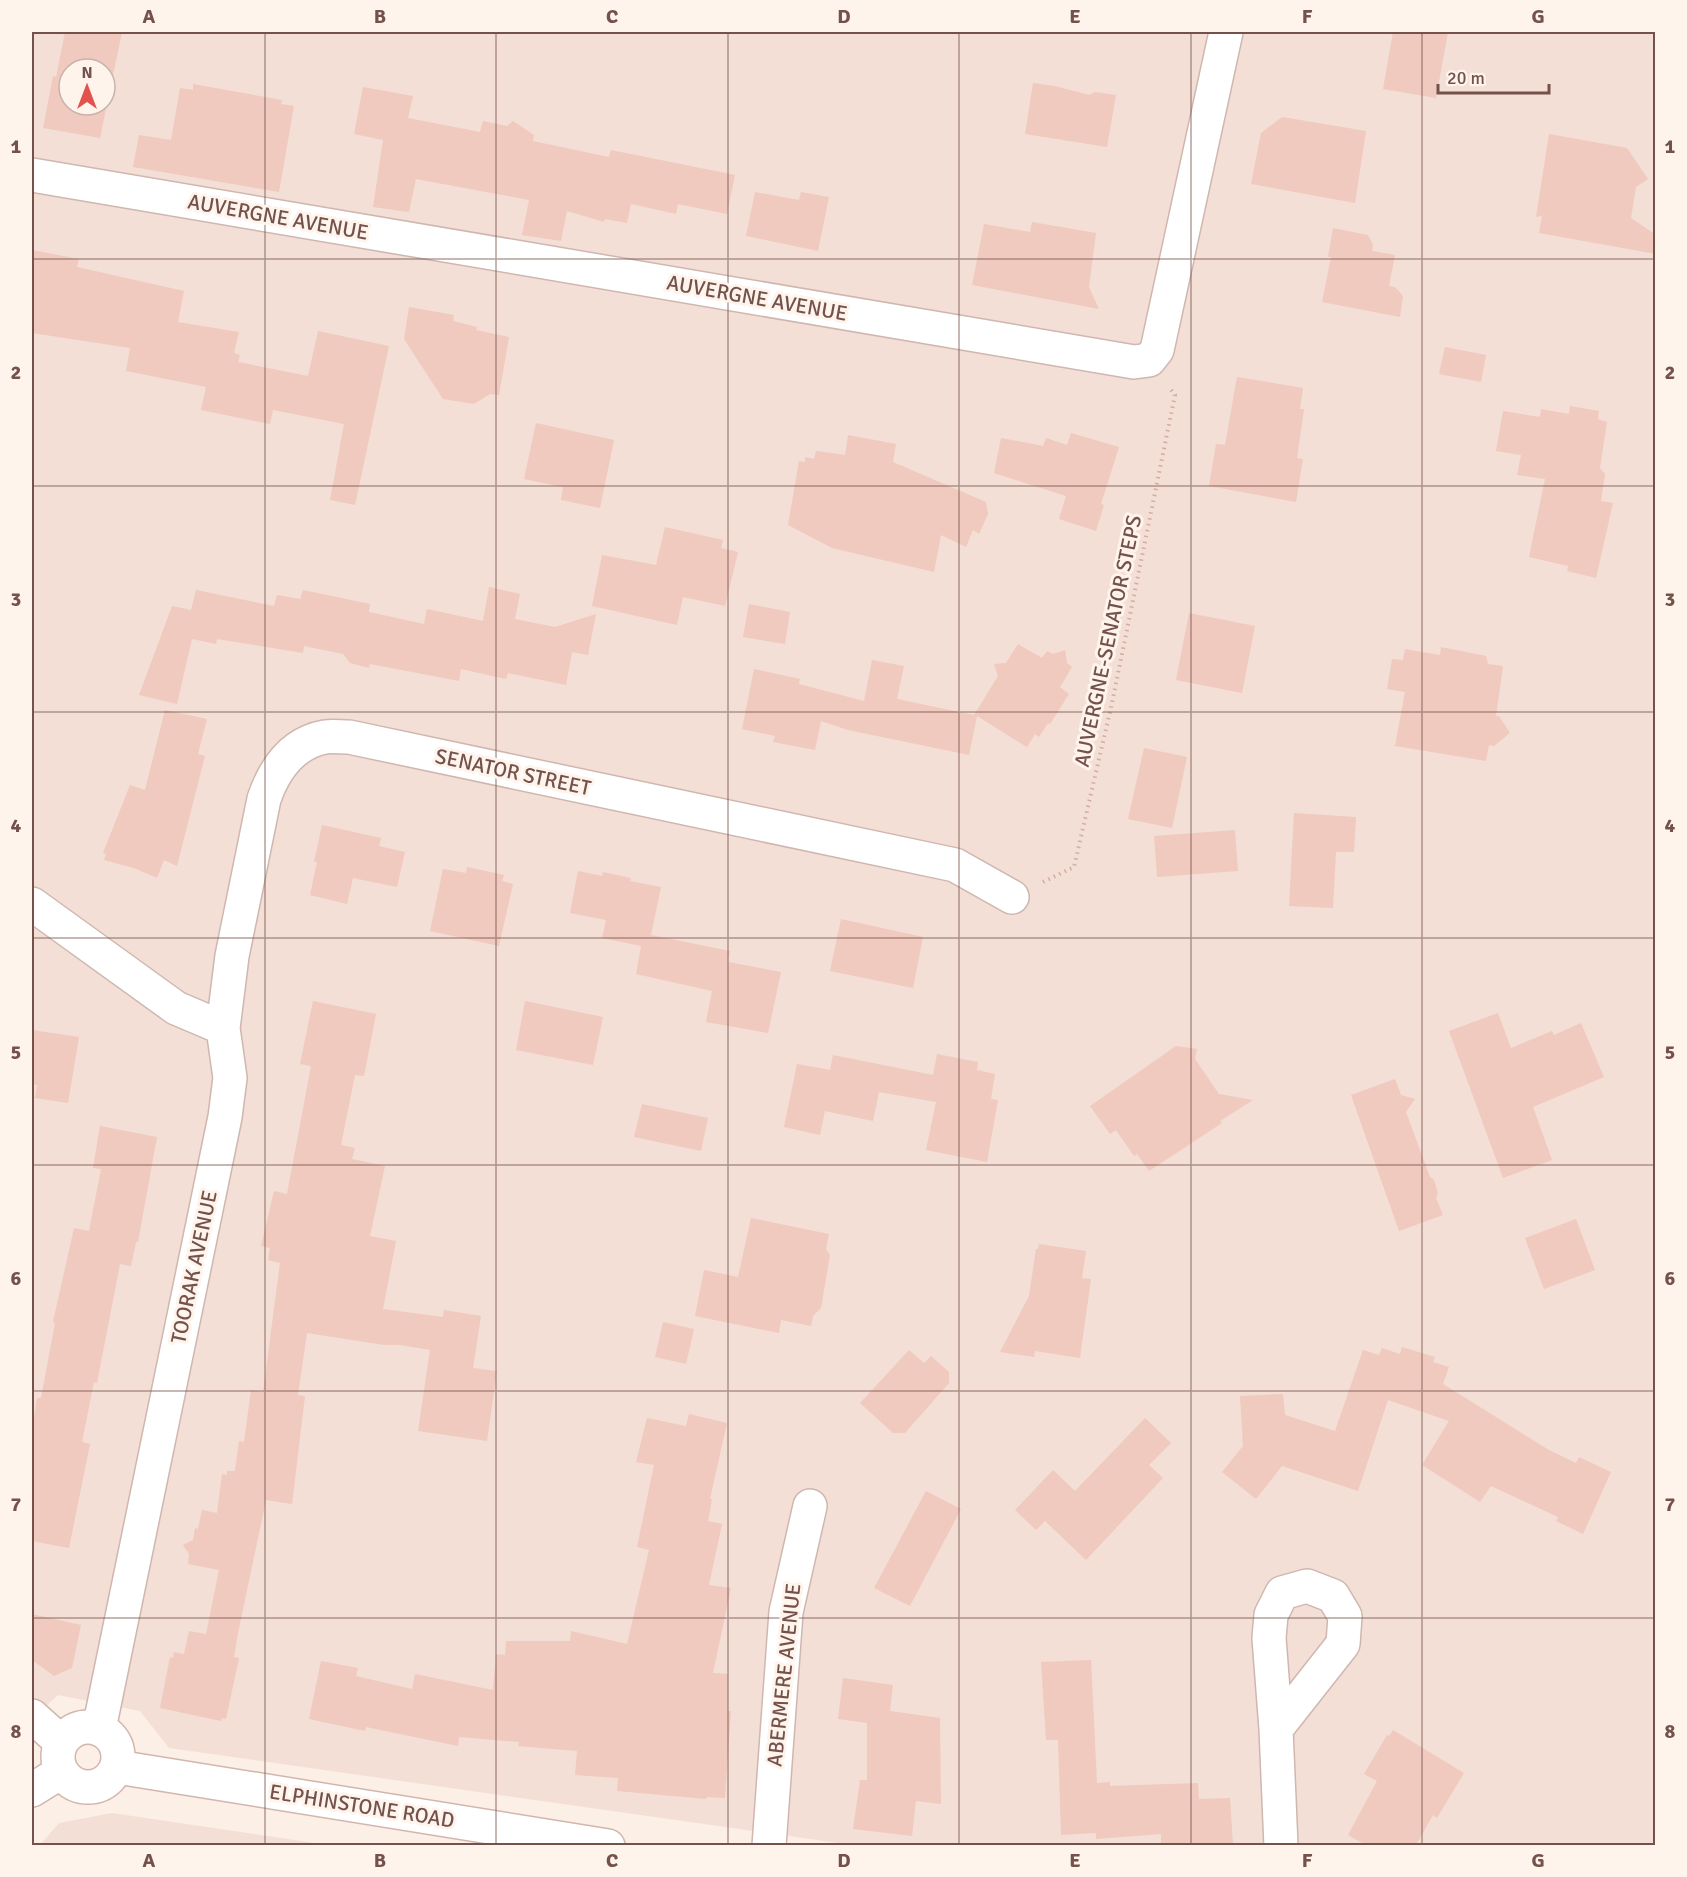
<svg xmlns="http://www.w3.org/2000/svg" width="1687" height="1877" viewBox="0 0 1687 1877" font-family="Signika,sans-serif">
<rect width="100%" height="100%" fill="#fcefe6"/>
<path fill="#f3dfd5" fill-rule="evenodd" d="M32 32H1655V1845H852L169 1748 140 1711 58 1695 32 1719ZM69 69H105V105H69Z
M112 1813 328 1845H40L59 1823Z"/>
<path fill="#f0c9bf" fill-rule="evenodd" d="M65 32H122L100 138 43 128 53 76 56 77ZM69 69H105V105H69Z
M1393 32H1448L1436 98 1383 89Z
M1033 83 1055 86 1089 95 1095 92 1116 95 1107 147 1025 134Z
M193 84 282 100 281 104 294 106 279 192 133 167 139 135 171 140 180 88 193 90Z
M363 87 413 96 408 118 480 132 483 121 507 126 513 121 534 135 533 141 609 157 611 150 735 175 727 214 678 204 676 214 631 204 627 223 605 219 604 222 567 211 561 241 522 235 529 200 416 179 409 212 373 207 383 140 354 134Z
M1282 117 1366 131 1355 203 1251 184 1261 133Z
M1549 134 1627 148 1648 179 1636 187 1631 218 1656 235V254L1539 233 1542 216 1536 217Z
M755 192 799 200 801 192 829 197 818 251 746 236Z
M1032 222 1096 233 1089 287 1099 309 972 285 984 224 1030 232Z
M1333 228 1368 235 1373 245 1372 251 1395 255 1389 286 1395 287 1403 296 1400 317 1322 302 1331 257H1328Z
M32 250 79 259 77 267 184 291 178 322 239 332 234 353 240 355 238 362 308 376 318 331 389 346 355 505 330 500 344 424 273 410 270 424 201 410 206 387 126 371 130 348 32 333Z
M409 307 454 315 453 321 477 327 476 330 509 337 499 395 490 394 474 404 443 399 404 339Z
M1445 347 1486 355 1481 382 1439 374Z
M1237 377 1303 388 1300 409H1304L1297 458 1303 459 1296 502 1209 486 1216 444 1225 445Z
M1570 406 1599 411 1598 419 1607 422 1600 468 1605 474 1601 501 1613 503 1596 578 1567 571 1568 566 1529 557 1545 479 1517 475 1521 455 1496 451 1503 411 1540 417 1541 409 1569 414Z
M536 423 614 440 600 508 561 500 563 487 524 479Z
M1071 433 1119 447 1101 504 1104 505 1096 531 1059 519 1066 496 994 473 1001 438 1043 446 1046 438 1067 445Z
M848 435 896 444 893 462 986 502 988 514 979 534 973 530 966 547 941 535 934 572 832 548 788 525 799 461 805 462V457L814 459 816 451 845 455Z
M665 527 723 540 721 548 738 552 725 606 683 597 677 625 592 606 602 555 656 565Z
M489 587 520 594 515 619 555 627 596 614 588 655 572 652 566 685 508 673 506 679 461 669 459 681 370 664 369 668 350 663 343 654 304 646 303 653 217 639 216 644 192 639 177 704 139 695 172 606 191 610 196 590 274 606 277 595 300 599 303 590 370 604 369 612 424 624 427 609 483 621Z
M749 604 790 612 785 644 743 637Z
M1189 613 1255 626 1242 693 1176 680Z
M1018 644 1042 658 1047 651 1053 654 1065 650 1067 663 1072 667 1060 687 1069 694 1050 724 1048 723 1039 737 1035 734 1027 747 977 716 969 755 848 730 821 721 815 750 773 742 775 736 742 729 754 669 800 679 799 684 864 701 872 660 904 666 897 699 974 715 998 676 994 664 1006 663Z
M1441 647 1486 656 1488 664 1503 666 1496 716H1499L1510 733 1494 746 1489 745 1486 761 1395 746 1405 692 1387 689 1392 659 1403 660 1405 649 1440 655Z
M165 710 207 719 198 754 205 756 177 866 164 860 157 878 134 868 104 860 106 854 103 853 130 785 145 790Z
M1144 748 1187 757 1172 828 1128 819Z
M1294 813 1356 817 1354 852H1336L1333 908 1289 906Z
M322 825 381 838 379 846 405 852 397 887 353 878 347 904 310 895 317 862H314Z
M1235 830 1238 871 1157 877 1154 836Z
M467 867 504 875 502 881 513 884 499 946 430 931 443 869 466 873Z
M578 871 602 876 603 872 631 878 630 881 661 887 651 935 730 951 728 962 781 972 768 1033 706 1022 712 991 636 974 641 946 602 938 606 920 570 913Z
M841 919 923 937 913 988 830 971Z
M313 1001 376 1014 364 1076 355 1075 341 1145 355 1148 352 1159 385 1166 370 1236 396 1241 383 1309 443 1317 444 1310 481 1316 473 1368 497 1371 487 1441 418 1431 430 1350 400 1345H384L307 1333 298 1395 305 1396 292 1504 266 1500 238 1633 234 1657 239 1658 226 1719 222 1718 221 1721 160 1708 170 1657 173 1658 174 1652 184 1654 189 1631 206 1634 219 1570 188 1564 189 1554 183 1545 193 1540 195 1528 198 1529 202 1510 217 1513 222 1474 227 1475V1471H235L239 1441 244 1442 251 1390 263 1392 280 1263 268 1260 270 1248 261 1246 274 1191 287 1194 311 1066 300 1064Z
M525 1001 603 1017 593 1065 516 1050Z
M1498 1013 1511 1048 1552 1031 1554 1035 1581 1023 1604 1077 1533 1107 1552 1160 1503 1178 1449 1031Z
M32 1030 79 1037 68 1103 35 1098 37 1085 32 1084Z
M1176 1046 1197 1049 1195 1059 1219 1094 1253 1100 1220 1121 1222 1123 1149 1171 1137 1154 1134 1156 1116 1130 1110 1134 1090 1106Z
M937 1054 978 1062 977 1070 995 1074 991 1099 998 1100 987 1162 926 1150 936 1102 879 1092 873 1121 825 1111 820 1135 784 1127 797 1064 830 1070 833 1055 933 1075Z
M1395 1079 1401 1095 1415 1099 1406 1112 1430 1177 1434 1180 1438 1193 1436 1198 1443 1215 1399 1231 1351 1095Z
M642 1104 708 1118 701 1151 634 1137Z
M100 1126 157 1137 138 1242H136L131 1266 120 1264 97 1383 94 1382 82 1442 90 1444 69 1548 32 1541V1429L37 1398H41L55 1323 53 1322 74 1228 89 1231 101 1169 93 1168Z
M751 1218 829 1234 826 1249 830 1255 821 1308 813 1316 811 1326 781 1320 779 1333 695 1316 704 1270 738 1277Z
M1576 1219 1595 1270 1544 1289 1525 1238Z
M1039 1244 1086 1251 1082 1278 1091 1279 1080 1358 1035 1351 1034 1357 1000 1352 1029 1296 1036 1249H1038Z
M663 1322 694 1329 686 1364 655 1357Z
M1402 1347 1435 1357 1433 1362 1449 1367 1443 1384 1549 1450 1576 1463 1579 1457 1611 1472 1583 1534 1556 1521 1558 1517 1491 1486 1480 1502 1422 1465 1449 1421 1388 1400 1358 1491 1282 1466 1256 1499 1222 1472 1243 1446 1240 1396 1283 1394 1285 1415 1335 1431 1363 1350 1379 1355 1382 1348 1400 1354Z
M909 1350 924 1363 931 1356 949 1372V1383L905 1433H893L860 1403Z
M689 1414 727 1423 710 1499H712L708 1521 722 1524 709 1585 731 1588 713 1673 728 1674V1711H731L725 1798 707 1797 706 1799 617 1791 618 1778 575 1775 577 1751 518 1746 519 1742 459 1737 458 1746 366 1727 365 1731 309 1719 321 1661 358 1668 356 1676 412 1689 415 1674 493 1690 496 1654 505 1655 506 1641H570L571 1631 627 1644 649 1550 637 1547 654 1465 636 1462 647 1418 686 1426Z
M1145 1418 1171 1443 1149 1465 1163 1478 1086 1560 1045 1521 1036 1530 1015 1510 1053 1470 1075 1491Z
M926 1491 961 1509 910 1606 874 1588Z
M32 1614 81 1625 72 1668 54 1676 32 1660Z
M1091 1660 1097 1783 1110 1782V1786L1198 1783 1199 1799 1230 1798 1233 1845H1161V1834L1096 1839V1833L1061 1835 1058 1740H1046L1041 1662Z
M843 1678 893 1685 890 1711 940 1718 941 1804 916 1801 912 1836 853 1829 860 1780H867V1723L838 1719Z
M1393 1730 1464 1773 1437 1818 1433 1815 1416 1845H1366L1348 1835 1377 1781 1364 1774 1387 1735 1389 1736Z"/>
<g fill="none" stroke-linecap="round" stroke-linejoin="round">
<defs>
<path id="street" d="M32 175 1134 362 1149 360 1157 350 1226 32
M32 904 176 1008 223 1028 230 1078 225 1117 99 1729
M223 1028 232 956 264 799C274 770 292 743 325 737 332 736 341 737 349 737L955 865 1012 897
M32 1716 61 1742
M1276 1729 1343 1644 1345 1616 1333 1596 1307 1586 1282 1593 1271 1615 1269 1638 1276 1729 1281 1846
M769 1846 786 1612 810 1506"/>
<path id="secondary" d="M58 1757a30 30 0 1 1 60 0a30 30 0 1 1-60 0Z
M117 1767 608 1846
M32 1790 61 1772"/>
</defs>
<use href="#street" stroke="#cfb7af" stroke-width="36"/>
<use href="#secondary" stroke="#d2b6ad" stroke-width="36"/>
<path stroke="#d5aca2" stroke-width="4" stroke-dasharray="1.5 4.5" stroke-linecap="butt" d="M1043 882 1074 867 1112 703 1175 395 1169 387"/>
<use href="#street" stroke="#fff" stroke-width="33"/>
<use href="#secondary" stroke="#fff" stroke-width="33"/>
</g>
<path fill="none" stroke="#74524b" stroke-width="1.5" stroke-opacity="0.55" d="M265 32V1846M496 32V1846M728 32V1846M959 32V1846M1191 32V1846M1422 32V1846M32 259H1656M32 486H1656M32 712H1656M32 938H1656M32 1165H1656M32 1391H1656M32 1618H1656"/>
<g text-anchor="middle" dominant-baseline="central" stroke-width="6" stroke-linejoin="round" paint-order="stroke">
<g font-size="21" fill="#74524b" stroke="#fef4ec">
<text transform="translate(278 217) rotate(10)">AUVERGNE AVENUE</text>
<text transform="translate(757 298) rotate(10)">AUVERGNE AVENUE</text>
<text transform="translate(1108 641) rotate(-78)">AUVERGNE-SENATOR STEPS</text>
<text transform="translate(513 772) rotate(12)">SENATOR STREET</text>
<text transform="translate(194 1267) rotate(-78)">TOORAK AVENUE</text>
<text transform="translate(784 1675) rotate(-84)">ABERMERE AVENUE</text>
<text transform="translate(362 1806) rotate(9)">ELPHINSTONE ROAD</text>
</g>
</g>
<rect width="1687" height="1877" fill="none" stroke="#fef4ec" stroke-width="66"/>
<g transform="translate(87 87)"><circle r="28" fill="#fef4ec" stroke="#c7b3ac" stroke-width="1.5"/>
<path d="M0-4.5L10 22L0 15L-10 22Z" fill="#e2534f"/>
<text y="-9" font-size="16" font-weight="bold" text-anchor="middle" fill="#74524b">N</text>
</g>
<path d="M1438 84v9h111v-9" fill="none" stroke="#74524b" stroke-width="3"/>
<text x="1447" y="84" font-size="18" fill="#74524b" stroke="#fef4ec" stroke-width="4.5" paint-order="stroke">20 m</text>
<rect x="33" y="33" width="1621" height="1811" fill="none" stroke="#74524b" stroke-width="2"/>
<g font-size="20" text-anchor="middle" font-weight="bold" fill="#74524b">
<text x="149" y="23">A</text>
<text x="380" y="23">B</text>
<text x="612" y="23">C</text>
<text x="844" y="23">D</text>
<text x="1075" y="23">E</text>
<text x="1307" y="23">F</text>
<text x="1538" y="23">G</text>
<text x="16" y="153">1</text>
<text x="1670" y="153">1</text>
<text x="16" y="379">2</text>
<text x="1670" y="379">2</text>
<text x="16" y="606">3</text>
<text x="1670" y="606">3</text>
<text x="16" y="832">4</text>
<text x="1670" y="832">4</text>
<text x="16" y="1059">5</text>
<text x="1670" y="1059">5</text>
<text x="16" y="1285">6</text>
<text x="1670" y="1285">6</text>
<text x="16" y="1511">7</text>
<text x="1670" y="1511">7</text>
<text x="16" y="1738">8</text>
<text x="1670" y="1738">8</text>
<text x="149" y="1867">A</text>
<text x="380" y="1867">B</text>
<text x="612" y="1867">C</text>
<text x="844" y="1867">D</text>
<text x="1075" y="1867">E</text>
<text x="1307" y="1867">F</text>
<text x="1538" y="1867">G</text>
</g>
</svg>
